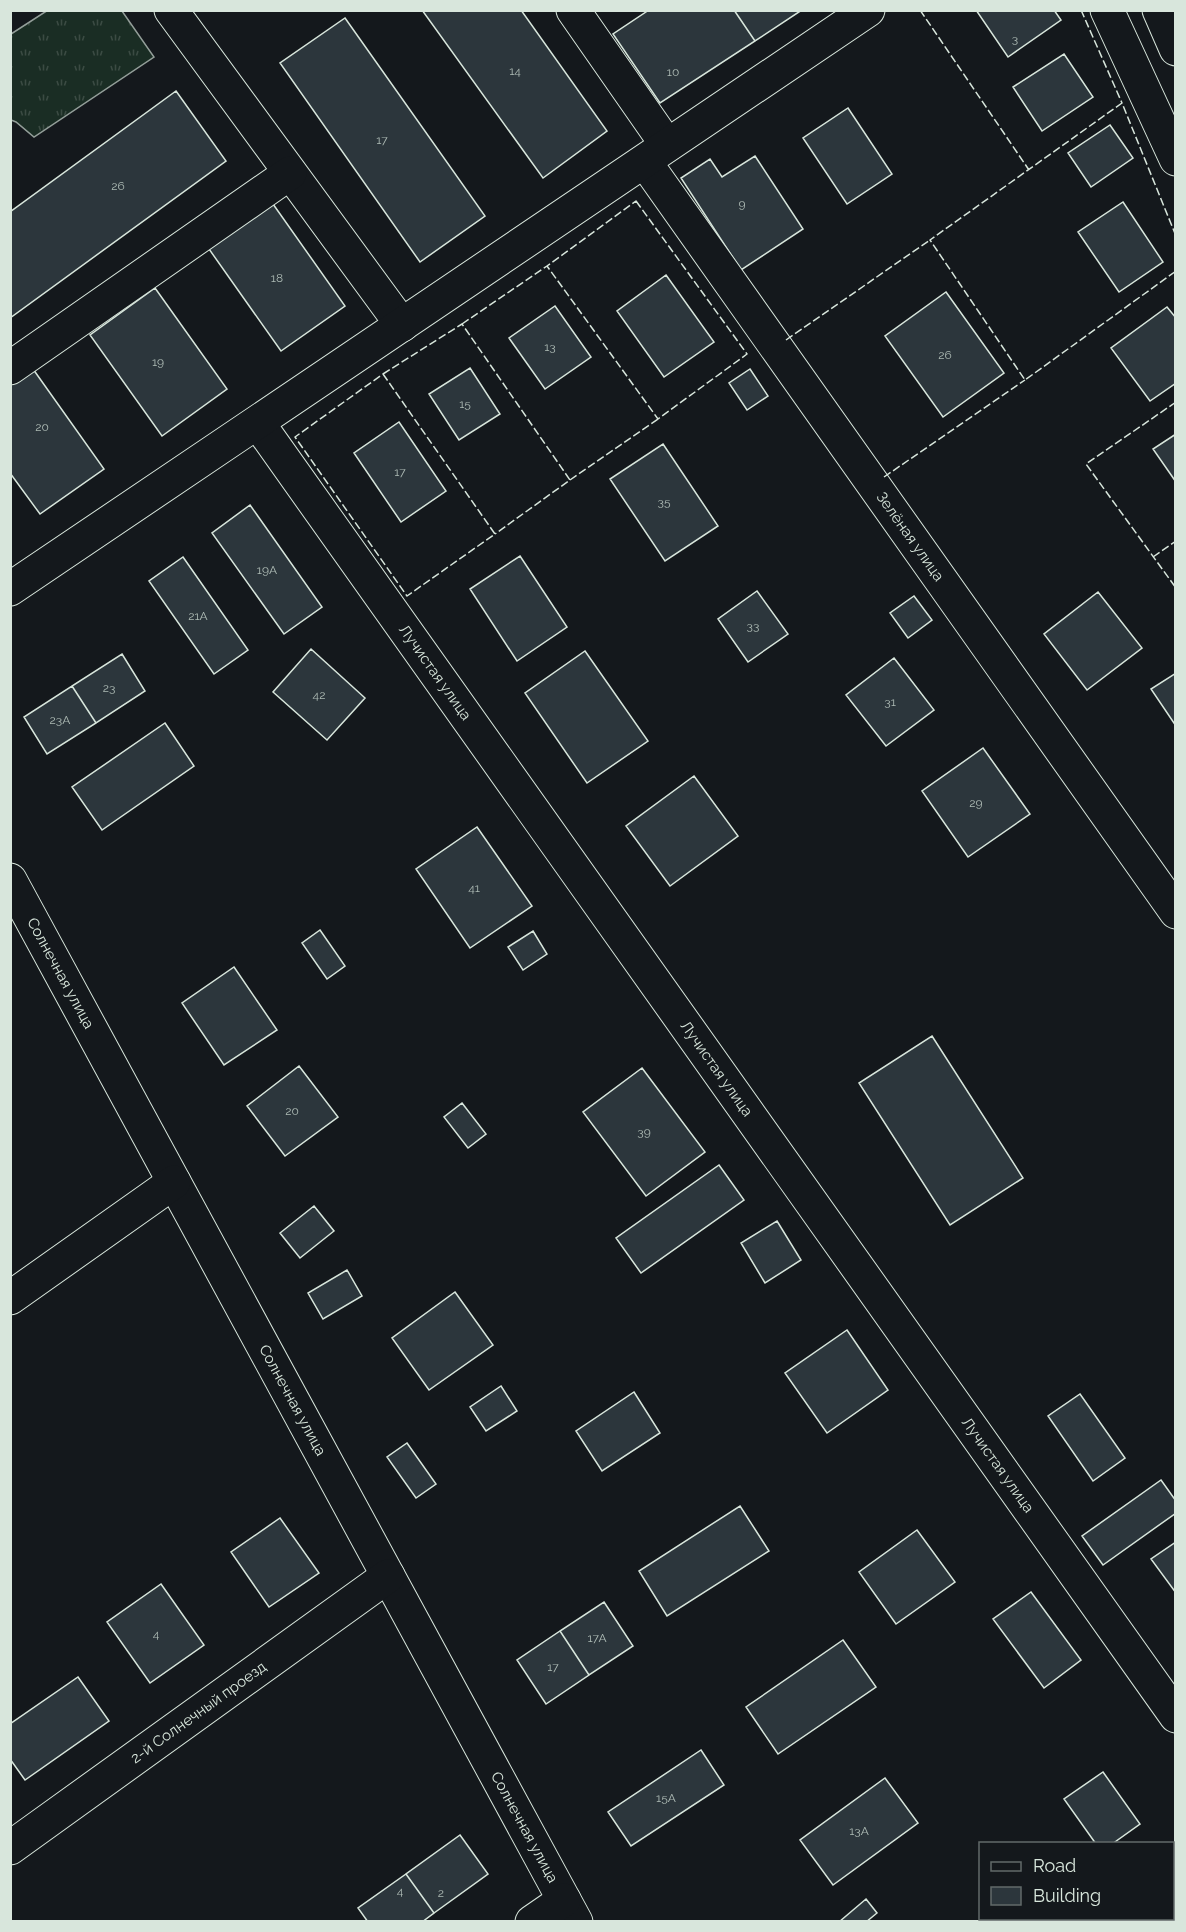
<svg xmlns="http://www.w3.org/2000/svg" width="1186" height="1932" viewBox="0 0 1186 1932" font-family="Raleway,sans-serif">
<defs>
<pattern id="grass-tufts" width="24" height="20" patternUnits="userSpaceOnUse" patternTransform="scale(1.5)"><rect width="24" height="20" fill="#1a2d24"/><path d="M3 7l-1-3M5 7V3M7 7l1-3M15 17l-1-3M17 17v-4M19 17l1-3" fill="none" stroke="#3b4b43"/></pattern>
</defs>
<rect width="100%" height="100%" fill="#14181c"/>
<path fill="url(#grass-tufts)" stroke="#939e99" stroke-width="1.5" d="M48 10 122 11 154 57 34 137 16 122 11 120V34Z"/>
<path fill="#2c363c" stroke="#d8e6dc" stroke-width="1.5" d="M422 10H521L607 131 543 178Z
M649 10H734L755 41 660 103 613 34Z
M734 10H802L755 41Z
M976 10H1054L1061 20 1008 57Z
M345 18 485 216 420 262 280 63Z
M1064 54 1093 97 1042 131 1013 87Z
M176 91 226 161 10 318V212Z
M848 108 892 174 847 204 803 138Z
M1110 125 1133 158 1091 187 1068 153Z
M755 156 803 229 741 270 681 178 710 159 722 177Z
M1123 202 1163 262 1119 292 1078 232Z
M273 204 345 306 281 351 209 249Z
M666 275 714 342 664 377 617 311Z
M155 288 227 389 162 436 90 335Z
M946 292 1004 373 943 417 885 336Z
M555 306 591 357 545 389 509 338Z
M1167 307 1176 318V383L1150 401 1111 348Z
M470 368 500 414 459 440 429 394Z
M33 369 104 469 40 514 10 473V385Z
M750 369 768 396 747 410 729 383Z
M399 422 446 491 401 522 354 453Z
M1176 434V482L1153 449Z
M663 444 718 526 665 561 610 479Z
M250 505 322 607 284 634 212 533Z
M520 556 567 627 517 661 470 589Z
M183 557 248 650 214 674 149 581Z
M757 591 788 634 748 662 718 619Z
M1098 592 1142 648 1087 690 1044 634Z
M914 596 932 620 908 638 890 613Z
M311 649 365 698 327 740 273 692Z
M585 651 648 741 587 783 525 693Z
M122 654 145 691 96 723 72 686Z
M894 658 934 710 886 746 846 695Z
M1176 673V726L1151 689Z
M72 686 96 723 47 754 24 717Z
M165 723 194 766 102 830 72 787Z
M983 748 1030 814 968 857 922 791Z
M694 776 738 836 670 886 626 826Z
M477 827 532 906 470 948 416 869Z
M320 930 345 966 327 979 302 943Z
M533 931 547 954 523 970 508 947Z
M234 967 277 1030 224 1065 182 1003Z
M932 1036 1023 1178 950 1225 859 1083Z
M299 1066 338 1117 285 1156 247 1106Z
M642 1068 705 1152 646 1196 583 1112Z
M462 1103 486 1134 468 1148 444 1117Z
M719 1165 744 1200 641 1273 616 1238Z
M314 1206 334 1231 300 1258 280 1233Z
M777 1221 801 1260 765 1283 741 1243Z
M347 1270 362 1296 323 1319 308 1293Z
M455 1292 493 1345 429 1390 392 1338Z
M847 1330 888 1390 827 1433 785 1373Z
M501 1386 517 1411 486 1431 470 1407Z
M634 1392 660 1433 602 1471 576 1431Z
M1080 1394 1125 1458 1093 1481 1048 1416Z
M407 1443 436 1484 416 1498 387 1457Z
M1161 1480 1176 1501V1513L1103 1565 1082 1536Z
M740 1506 769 1551 667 1616 639 1571Z
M280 1518 319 1573 269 1607 231 1552Z
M917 1530 955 1582 896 1624 859 1572Z
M1176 1542V1593L1151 1559Z
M161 1584 204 1645 150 1683 107 1622Z
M1031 1592 1081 1660 1044 1688 993 1619Z
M604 1602 633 1646 589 1675 560 1631Z
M560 1631 589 1675 546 1704 517 1660Z
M843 1640 876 1687 778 1754 746 1707Z
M78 1677 109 1721 25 1780 10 1759V1724Z
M701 1750 724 1785 631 1846 608 1812Z
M1103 1772 1140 1824 1112 1844H1096L1064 1799Z
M885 1778 918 1823 833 1885 800 1840Z
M460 1835 488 1874 434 1913 406 1874Z
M406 1874 434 1913 422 1922H368L358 1908Z
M1176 1883V1912L1172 1908V1885Z
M866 1899 877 1913 866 1922H839Z"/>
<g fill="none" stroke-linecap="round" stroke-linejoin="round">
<defs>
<g id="minor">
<path d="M171 10 402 325"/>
<path d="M573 10 667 145"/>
<path d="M1107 10 1176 159"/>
<path d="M1159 10 1176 49"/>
<path id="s1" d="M645 162 1176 912"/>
<path d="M10 368 290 173"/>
<path id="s2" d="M258 423 1176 1716"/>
<path d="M10 589 868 10"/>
<path id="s3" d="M10 880 576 1922"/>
<path d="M10 1298 174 1182"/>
<path id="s4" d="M10 1848 388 1576"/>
<path d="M532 1922 564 1900"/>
</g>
</defs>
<use href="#minor" stroke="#d8e6dc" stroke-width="35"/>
<use href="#minor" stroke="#14181c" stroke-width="33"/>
<path stroke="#d8e6dc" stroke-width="1.5" stroke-dasharray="8 3" stroke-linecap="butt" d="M920 10 1029 170
M1081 10 1122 103
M636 201 747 354 658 419 547 266Z
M1176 236 1122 103 930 240 1025 380 1176 271
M462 324 547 266
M786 340 930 240
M383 374 495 534 407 596 295 437Z
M383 374 462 324 570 480 495 534
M1176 402 1086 464 1176 588
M884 477 1025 380
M570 480 658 419
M1153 557 1176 541"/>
</g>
<g text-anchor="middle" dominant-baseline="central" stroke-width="4.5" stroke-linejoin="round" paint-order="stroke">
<g font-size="12" fill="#adbab4">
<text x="1015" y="39">3</text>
<text x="515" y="71">14</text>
<text x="673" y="72">10</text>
<text x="382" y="140">17</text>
<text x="118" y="186">26</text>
<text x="742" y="204">9</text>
<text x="277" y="278">18</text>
<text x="550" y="347">13</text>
<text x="945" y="355">26</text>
<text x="158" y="362">19</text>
<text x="465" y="404">15</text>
<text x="42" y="427">20</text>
<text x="400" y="472">17</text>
<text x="664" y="502">35</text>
<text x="267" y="570">19А</text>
<text x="198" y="616">21А</text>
<text x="753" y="626">33</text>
<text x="109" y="688">23</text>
<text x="319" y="695">42</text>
<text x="890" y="702">31</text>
<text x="60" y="720">23А</text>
<text x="976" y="803">29</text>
<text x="474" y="888">41</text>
<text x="292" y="1111">20</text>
<text x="644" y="1132">39</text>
<text x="156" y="1634">4</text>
<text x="597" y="1638">17А</text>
<text x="553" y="1667">17</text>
<text x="666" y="1798">15А</text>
<text x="859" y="1831">13А</text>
<text x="400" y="1891">4</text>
<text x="441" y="1893">2</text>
</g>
<g font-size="15" fill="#d8e6dc" stroke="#14181c">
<text stroke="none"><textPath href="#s1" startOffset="459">Зелёная улица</textPath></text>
<text stroke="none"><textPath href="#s2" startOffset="306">Лучистая улица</textPath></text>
<text stroke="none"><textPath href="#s3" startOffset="106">Солнечная улица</textPath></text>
<text stroke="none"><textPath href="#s2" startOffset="792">Лучистая улица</textPath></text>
<text stroke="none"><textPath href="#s3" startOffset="592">Солнечная улица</textPath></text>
<text stroke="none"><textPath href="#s2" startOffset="1278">Лучистая улица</textPath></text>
<text stroke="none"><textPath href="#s4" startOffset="232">2-й Солнечный проезд</textPath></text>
<text stroke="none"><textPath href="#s3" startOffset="1078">Солнечная улица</textPath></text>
</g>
</g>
<rect width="1186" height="1932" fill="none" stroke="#d8e6dc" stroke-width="24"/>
<rect x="979" y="1842" width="195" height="78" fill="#14181c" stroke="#626a69" stroke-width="1.5"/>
<rect x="991" y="1862" width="30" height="9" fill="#14181c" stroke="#626a69" stroke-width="1.5"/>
<text x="1033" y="1872" font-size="18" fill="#d8e6dc">Road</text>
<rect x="991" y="1887" width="30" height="18" fill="#2c363c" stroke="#626a69" stroke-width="1.5"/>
<text x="1033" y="1902" font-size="18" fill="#d8e6dc">Building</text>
</svg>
